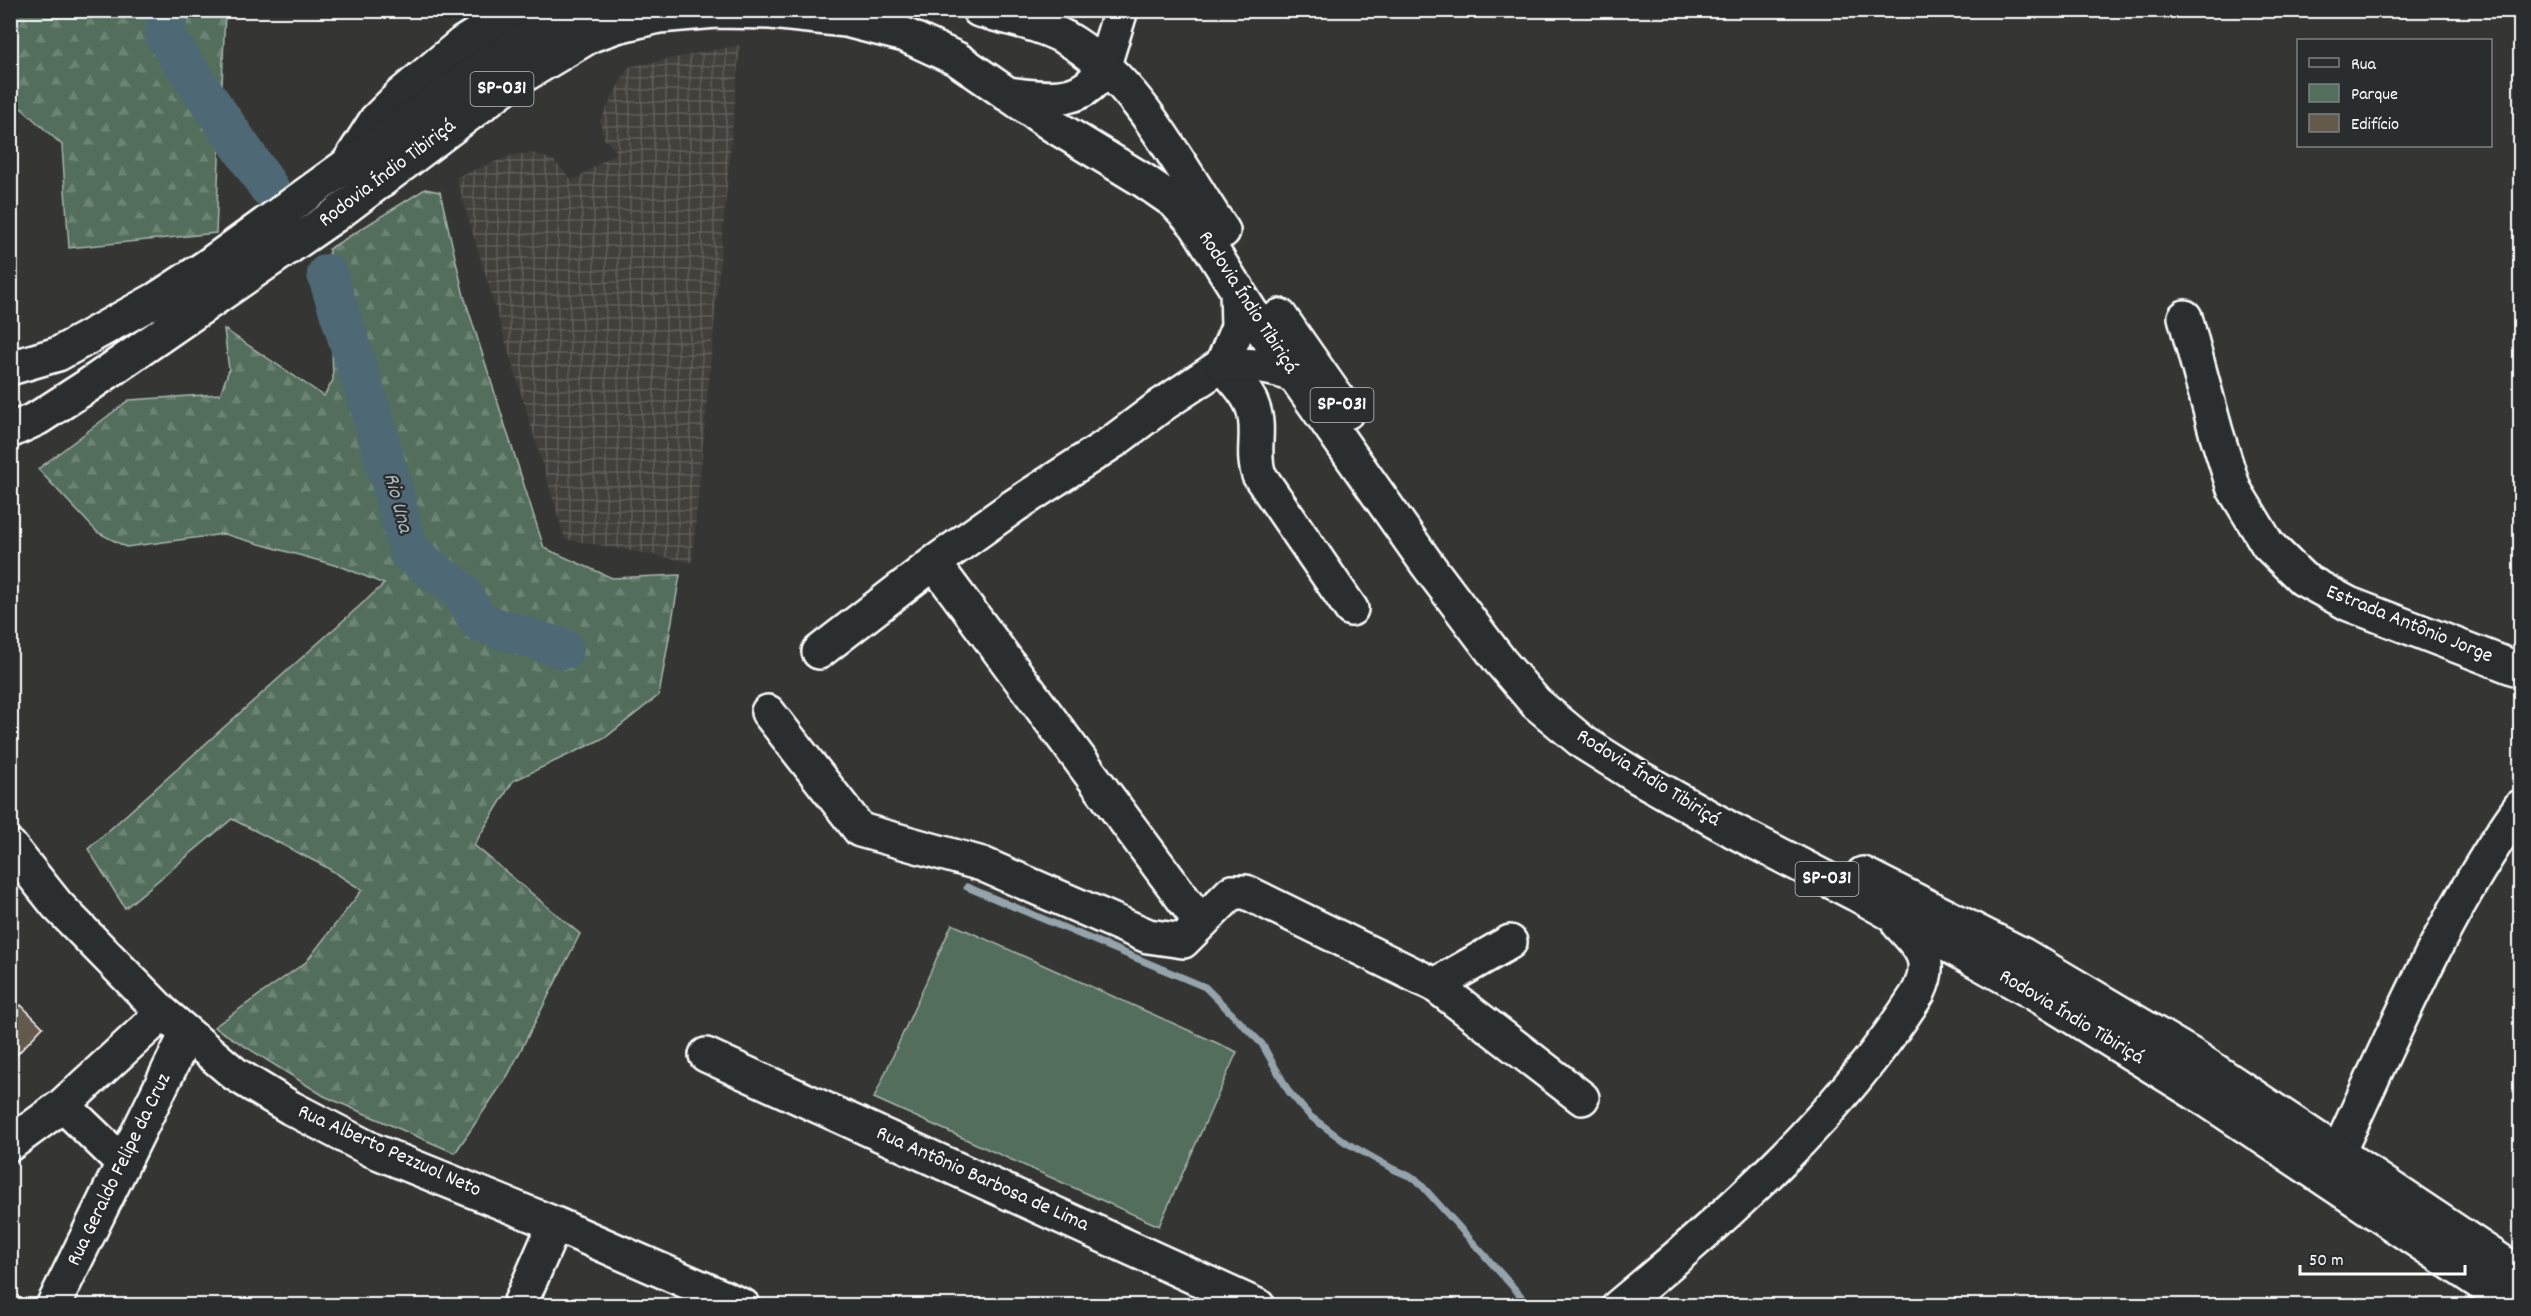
<svg xmlns="http://www.w3.org/2000/svg" width="2531" height="1316" viewBox="0 0 2531 1316" font-family="Dekko,sans-serif">
<defs>
<pattern id="industrial-grid" width="8" height="8" patternUnits="userSpaceOnUse" patternTransform="scale(1.5)"><rect width="8" height="8" fill="#43413b"/><path d="M0 4h8M4 0v8" fill="none" stroke="#5f5e58"/></pattern>
<pattern id="forest-firs" width="22" height="20" patternUnits="userSpaceOnUse" patternTransform="scale(1.5)"><rect width="22" height="20" fill="#536e5d"/><path d="M5 1l3.5 6h-7zM16 11l3.5 6h-7z" fill="#6d8475"/></pattern>
</defs>
<rect width="100%" height="100%" fill="#353634"/>
<filter id="ink" filterUnits="userSpaceOnUse"><feTurbulence type="fractalNoise" baseFrequency=".0167" numOctaves="2"/><feDisplacementMap in="SourceGraphic" scale="12" xChannelSelector="R" yChannelSelector="G"/><feConvolveMatrix kernelMatrix="1 2 1 2 8 2 1 2 1" color-interpolation-filters="sRGB"/></filter>
<g filter="url(#ink)">
<path fill="url(#industrial-grid)" d="M740 45 692 562 565 539 456 177 513 155 532 153 553 160 573 181 617 152 604 138 600 121 628 67Z"/>
<path fill="url(#forest-firs)" stroke="#a9b6ae" stroke-width="1.5" d="M11 10 225 11 216 233 69 248 62 145 11 99Z
M425 189 440 192 464 296 544 548 612 578 680 575 659 695 606 737 513 781 474 845 580 934 508 1075 455 1153 324 1096 214 1027 306 962 362 890 326 867 232 819 125 908 88 849 384 584 345 568 224 534 126 547 97 532 38 469 129 400 220 394 229 370 224 329 324 396 333 380 329 249Z"/>
<path fill="#536e5d" stroke="#a9b6ae" stroke-width="1.5" d="M952 924 1237 1052 1159 1226 874 1098Z"/>
<g fill="none" stroke-linecap="round" stroke-linejoin="round">
<path stroke="#95a4ac" stroke-width="7" d="M967 887 1205 987 1262 1044 1289 1092 1310 1116 1345 1142 1393 1169 1416 1179 1530 1306"/>
<path stroke="#4f6874" stroke-width="40" d="M169 10 165 36 269 188
M327 274 375 423 409 552 461 591 479 622 564 649"/>
</g>
<path fill="#635a4b" stroke="#fff" stroke-width="1.5" d="M21 1005 43 1027 10 1062V1016Z"/>
<g fill="none" stroke-linecap="round" stroke-linejoin="round">
<defs>
<path id="minor" d="M1104 65 1121 10
M348 164 376 120 401 95 463 43 516 10
M2185 317 2216 432 2234 489 2268 545 2303 579 2349 604 2520 670
M934 563 1201 923
M819 652 934 563 1014 506 1114 441 1162 405 1222 365C1233 378 1248 392 1253 408 1261 430 1251 453 1259 475L1351 609
M768 712 860 830 982 864 1148 936 1183 941 1232 892H1246L1435 985 1510 942
M10 846 57 905 163 1013 235 1074 291 1108 372 1150 555 1224 743 1306
M1435 985 1582 1098
M706 1055 1258 1306
M63 1105 122 1162
M10 1144 63 1105 163 1013
M2338 1153C2393 1035 2444 913 2520 807
M53 1306 186 1035
M519 1306 555 1224
M1619 1306C1731 1213 1839 1116 1918 993"/>
<path id="highway" d="M979 10C1009 18 1047 25 1074 43 1142 87 1178 165 1223 231
M1007 94C1044 98 1086 107 1104 65
M1237 288 1238 327 1222 365C1248 365 1269 365 1292 375
M1280 316 1347 412
M10 368 58 354 157 299 206 267 473 74 531 36 582 10
M10 431 38 418 86 387 334 216 509 84 591 35 617 26 659 16 716 11 771 12 846 20 905 35 957 59 1054 126 1143 180 1175 202 1196 225 1259 325 1427 564 1500 661 1536 703 1584 743 1638 777 1732 830 1856 894 2034 993 2207 1100 2515 1306
M1863 874 2023 955 2193 1056 2520 1274
M1899 924C1922 948 1934 961 1918 993"/>
</defs>
<use href="#minor" stroke="#fff" stroke-width="38"/>
<use href="#highway" stroke="#fff" stroke-width="38"/>
<use href="#minor" stroke="#2a2d2e" stroke-width="33"/>
<use href="#highway" stroke="#2a2d2e" stroke-width="33"/>
</g>
</g>
<g text-anchor="middle" dominant-baseline="central" stroke-width="4.5" stroke-linejoin="round" paint-order="stroke">
<g fill="#2a2d2e" stroke="#bfc0c0" stroke-width="1.5">
<rect x="470.5" y="72" width="63" height="34" rx="4.5"/>
<rect x="1310.5" y="388" width="63" height="34" rx="4.5"/>
<rect x="1795.5" y="862" width="63" height="34" rx="4.5"/>
</g>
<g font-size="20" font-weight="bold" fill="#fff">
<text x="502" y="89">SP-031</text>
<text x="1342" y="405">SP-031</text>
<text x="1827" y="879">SP-031</text>
</g>
<g font-size="21" fill="#fff" stroke="#2a2d2e">
<text transform="translate(388 174) rotate(-37)">Rodovia Índio Tibiriçá</text>
<text transform="translate(1247 303) rotate(57)">Rodovia Índio Tibiriçá</text>
<text transform="translate(2409 625) rotate(22)">Estrada Antônio Jorge</text>
<text transform="translate(1648 779) rotate(32)">Rodovia Índio Tibiriçá</text>
<text transform="translate(2071 1018) rotate(31)">Rodovia Índio Tibiriçá</text>
<text transform="translate(389 1152) rotate(24)">Rua Alberto Pezzuol Neto</text>
<text transform="translate(120 1170) rotate(-64)">Rua Geraldo Felipe da Cruz</text>
<text transform="translate(982 1180) rotate(24)">Rua Antônio Barbosa de Lima</text>
</g>
<g font-size="22" font-style="italic" fill="#a7b4ba" stroke="#2a2d2e">
<text transform="translate(397 503) rotate(75)">Rio Una</text>
</g>
</g>
<rect width="2531" height="1316" fill="none" stroke="#2a2d2e" stroke-width="36"/>
<rect x="18" y="18" width="2495" height="1280" fill="none" stroke="#fff" stroke-width="2" filter="url(#ink)"/>
<rect x="2297" y="39" width="195" height="108" fill="#2a2d2e" stroke="#7f8182" stroke-width="1.5"/>
<rect x="2309" y="58" width="30" height="9" fill="#2a2d2e" stroke="#7f8182" stroke-width="1.5"/>
<text x="2351" y="69" font-size="18" fill="#ffffff">Rua</text>
<rect x="2309" y="84" width="30" height="18" fill="#536e5d" stroke="#7f8182" stroke-width="1.5"/>
<text x="2351" y="99" font-size="18" fill="#ffffff">Parque</text>
<rect x="2309" y="114" width="30" height="18" fill="#635a4b" stroke="#7f8182" stroke-width="1.5"/>
<text x="2351" y="129" font-size="18" fill="#ffffff">Edifício</text>
<path d="M2300 1265v9h165v-9" fill="none" stroke="#ffffff" stroke-width="3"/>
<text x="2309" y="1265" font-size="18" fill="#ffffff" stroke="#2a2d2e" stroke-width="4.5" paint-order="stroke">50 m</text>
</svg>
